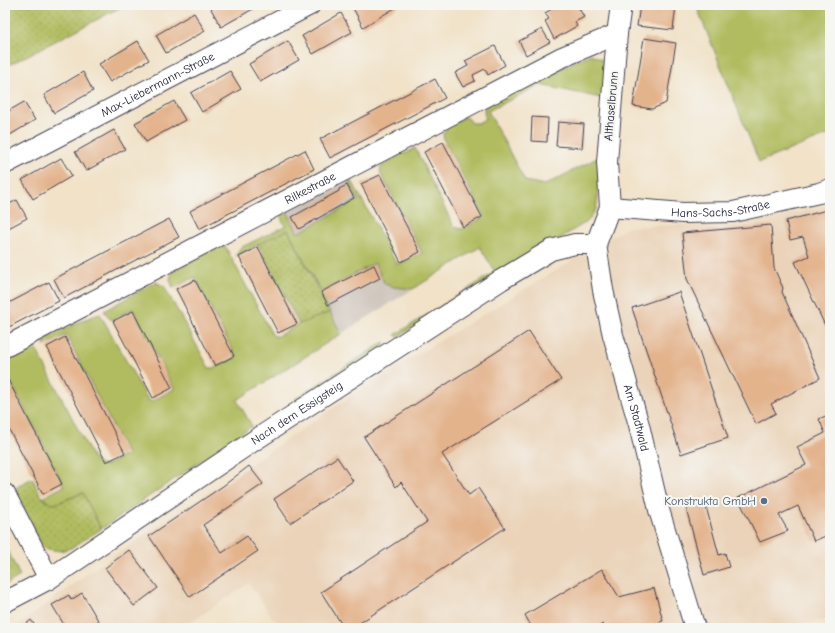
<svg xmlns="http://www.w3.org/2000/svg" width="835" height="633" viewBox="0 0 835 633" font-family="'Comic Neue',sans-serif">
<defs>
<pattern id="garden-dots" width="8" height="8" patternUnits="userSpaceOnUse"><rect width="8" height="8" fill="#b0bc5e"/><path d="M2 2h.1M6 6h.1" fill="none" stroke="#97a153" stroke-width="1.8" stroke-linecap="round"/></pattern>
</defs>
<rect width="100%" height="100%" fill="#f6f6f2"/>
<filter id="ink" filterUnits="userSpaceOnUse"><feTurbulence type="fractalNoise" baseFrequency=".025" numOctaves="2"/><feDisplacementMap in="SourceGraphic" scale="8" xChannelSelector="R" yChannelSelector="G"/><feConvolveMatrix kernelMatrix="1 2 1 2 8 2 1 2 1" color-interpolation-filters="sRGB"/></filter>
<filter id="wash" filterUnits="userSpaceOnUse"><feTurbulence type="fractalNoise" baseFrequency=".012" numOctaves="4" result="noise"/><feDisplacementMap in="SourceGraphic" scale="16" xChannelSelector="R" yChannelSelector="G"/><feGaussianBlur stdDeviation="0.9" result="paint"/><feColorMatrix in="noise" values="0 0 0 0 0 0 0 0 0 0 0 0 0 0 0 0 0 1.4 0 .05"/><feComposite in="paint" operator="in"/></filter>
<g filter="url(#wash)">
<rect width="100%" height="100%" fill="#f1e2c8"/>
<path fill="#ead3b8" d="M830 205V619L784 628H280L249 583 182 628H14L97 567 378 378 628 227 758 221Z"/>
<path fill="#ccc2b9" d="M348 181 358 200 297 233 286 209Z
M375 263 394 287 413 289 341 334 321 292Z"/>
<path fill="#b0bc5e" stroke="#696f4c" d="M696 5H830V134L759 162Z
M591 54 601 59 607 66 606 99 540 85 488 111 525 181 545 185 599 157 598 197 596 209 588 221 398 337 395 335 495 272 480 247 413 289 394 287 385 284 375 263 321 292 288 230 236 256 240 248 285 226C281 217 278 216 286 209L298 233 358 200 348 181H352L396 263 400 264 422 253 380 172 381 167 396 155 407 153 415 148 454 227 462 229 484 217 444 140 443 134 449 125 465 117 468 118 472 123H478L485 119 484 109 487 103Z
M221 243 225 246 273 336H278L299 324 330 312 341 334 237 400 252 426 101 529 83 493 55 504H51L42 498 64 486 5 371V354L28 343 34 345 94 460 100 465 105 466 127 454 66 335 44 346 45 339 85 319 100 314 148 400 152 401 174 389 133 309 111 320 104 311 155 282 164 286 209 368H214L236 357 195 277 173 288 170 279 172 272Z
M384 342 383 349 297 402 295 399Z"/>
<path fill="url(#garden-dots)" stroke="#696f4c" d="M5 5H125L5 67Z
M288 230 330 312 299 324 258 244Z
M32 478C38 488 42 504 55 504L83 493 101 529 71 548 60 551 43 548 14 489Z
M5 545 20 576 5 585Z"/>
<g id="blocks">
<path fill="#e3b38c" d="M217 5H260L221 27 211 9Z
M358 5H400L363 27 353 8Z
M559 5H566L567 8 573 5H577L584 17 575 22 577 26 554 39 545 21 549 19 545 13Z
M640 5H676L673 30 637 26Z
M194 13 205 31 166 53 156 35Z
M341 13 352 32 313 54 302 36Z
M542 29 550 42 526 55 519 41Z
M644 38 676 43 666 103 652 109 633 106Z
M138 41 149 60 110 82 99 64Z
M288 41 299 60 260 82 249 64Z
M495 46 505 65 488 75 485 69 473 75 475 81 463 87 455 73 468 66 465 61Z
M230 71 241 89 202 112 191 93Z
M83 72 93 91 54 113 44 95Z
M435 79 445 98 330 158 320 139Z
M174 101 185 120 146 142 135 123Z
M24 102 35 120 5 138V113Z
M532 117 548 118 547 142 531 141Z
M558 122 584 124 582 148 556 146Z
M114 130 125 149 86 171 75 152Z
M443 142 482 217 463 227 424 152Z
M305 150 314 169 199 229 190 211Z
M61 158 72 176 33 199 22 180Z
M380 175 420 252 401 262 361 184Z
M347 185 354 198 299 229 292 217 339 191V189Z
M17 200 27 218 5 230V206Z
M830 209V336L795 262 809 256 803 237 790 240 786 221Z
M169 219 179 237 64 298 54 279Z
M771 225 774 268 783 288 782 292 820 378 771 404 776 413 756 424 687 279 682 233Z
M258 247 297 324 278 333 239 257Z
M374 265 380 278 328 305 321 292Z
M195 280 234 356 215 366 176 289Z
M49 282 59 301 5 329V305Z
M679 292 728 438 681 454 632 308Z
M133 311 172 388 153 398 113 321Z
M529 331 561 380 442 454 469 495 478 488 505 528 352 628H344L321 592 427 522 401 482 396 487 364 437Z
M65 337 125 453 106 462 47 347Z
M5 374 62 484 43 494 5 422Z
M830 414V534L814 541 798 506 779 515 788 531 760 542 738 498 806 465 797 447 825 433 819 419Z
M337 457 353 481 290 523 274 499Z
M249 466 263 484 203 525 222 553 247 536 258 551 190 597 149 536 223 486Z
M705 503 719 555 725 553 729 567 704 575 686 508Z
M129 550 158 588 134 606 105 568Z
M602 569 619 597 654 588 663 621 639 628H604L603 624 596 628H532L525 615Z
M82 593 102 627V628H66L52 605 69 595 71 600Z
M31 620 36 627 21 628Z"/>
</g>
</g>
<g filter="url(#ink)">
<use href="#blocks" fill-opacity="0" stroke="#413f50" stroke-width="1"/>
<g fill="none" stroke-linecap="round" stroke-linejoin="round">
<defs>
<g id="minor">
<path id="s1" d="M621 5 617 34 607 162 610 207 596 244 603 290 613 335 639 425 659 510 695 628"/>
<path id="s2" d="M5 164 310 5"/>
<path id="s3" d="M610 207 683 213 733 212 819 193 830 189"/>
<path id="s4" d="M5 347 560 58 617 34"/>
<path d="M5 494 49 579"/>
<path id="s5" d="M5 602 49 579 246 446 501 280 551 250 575 244H596"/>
</g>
</defs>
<use href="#minor" stroke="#413f50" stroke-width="22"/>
<use href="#minor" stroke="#fff" stroke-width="20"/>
</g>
</g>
<circle fill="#5c6f8a" stroke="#f6f6f2" stroke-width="1.5" cx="764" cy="501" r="4"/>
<g text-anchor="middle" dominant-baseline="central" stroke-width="4" stroke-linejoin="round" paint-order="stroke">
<g font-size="12" fill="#22223b" stroke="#f6f6f2">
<text stroke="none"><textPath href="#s2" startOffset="172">Max-Liebermann-Straße</textPath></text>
<text transform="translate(611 106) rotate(-85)">Althaselbrunn</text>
<text stroke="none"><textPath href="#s4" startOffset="344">Rilkestraße</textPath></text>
<text stroke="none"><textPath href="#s3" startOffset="111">Hans-Sachs-Straße</textPath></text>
<text stroke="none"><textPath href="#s5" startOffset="348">Nach dem Essigsteig</textPath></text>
<text stroke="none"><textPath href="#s1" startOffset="421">Am Stadtwald</textPath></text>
</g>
<g font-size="12" fill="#4e5e75" stroke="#f6f6f2" text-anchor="end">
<text x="756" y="501">Konstrukta GmbH</text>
</g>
</g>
<rect width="835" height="633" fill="none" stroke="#f6f6f2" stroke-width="20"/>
</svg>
